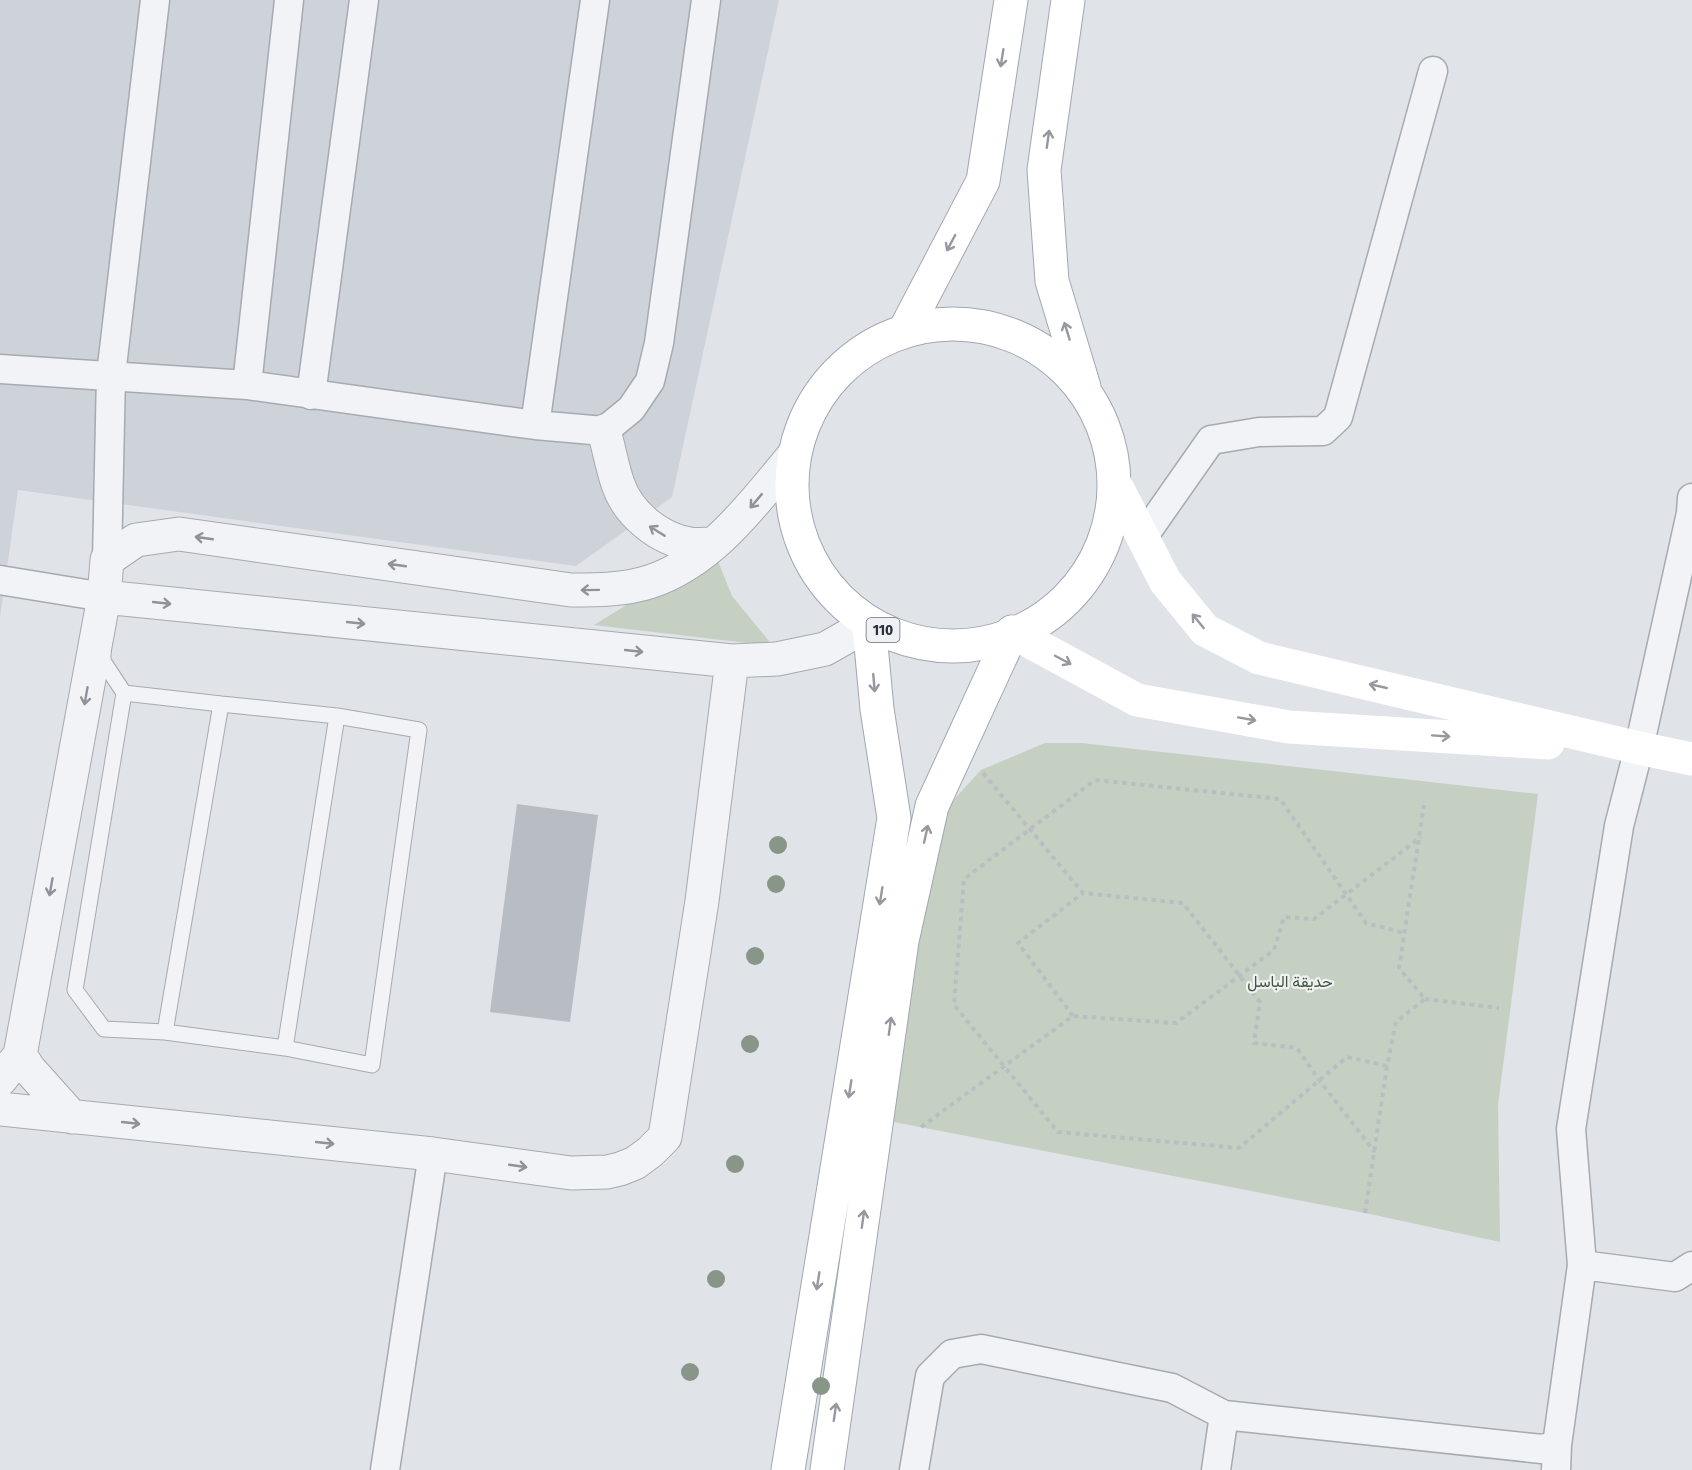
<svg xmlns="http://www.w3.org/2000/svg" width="1692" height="1470" viewBox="0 0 1692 1470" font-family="'Fira Sans Condensed',Vazirmatn,sans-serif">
<rect width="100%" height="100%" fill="#e0e3e7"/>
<path fill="#ced2d9" d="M0 0H779L672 497 576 566 18 490 0 617Z"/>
<path fill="#c5d0c2" d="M714 551 732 596 773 646 594 625Z
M1045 743H1081L1538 794 1498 1105 1500 1242 1365 1213 889 1121 937 818 981 770Z"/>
<path fill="#b8bcc3" d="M517 804 598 815 570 1022 490 1012Z"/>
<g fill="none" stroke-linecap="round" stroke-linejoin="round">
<defs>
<path id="service" d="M103 649V661L124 693 75 990 104 1029 165 1032 221 704 337 716 285 1048 372 1065 419 730 337 716
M124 693 221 704
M165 1032 285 1048"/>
<path id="minor" d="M0 369 247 385 535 425 604 431 631 409 650 381 659 343 706 0
M247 385 289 0
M311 395 364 0
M535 425 595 0
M1143 537 1211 440 1259 432 1323 431 1338 417 1433 71
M107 560 111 375 155 0
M0 580 104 597
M1582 1265 1675 1277 1692 1266
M385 1470 433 1154
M914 1470 930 1376 952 1354 981 1349 1172 1388 1224 1415
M1216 1470 1224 1415 1542 1449 1557 1445 1582 1265 1571 1129 1619 826 1639 748 1691 513 1692 498
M1556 1470 1557 1445"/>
<path id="tertiary" d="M604 431C609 448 612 467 618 484 628 514 659 539 690 544 697 545 705 544 713 544
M104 597 732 661 777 659 825 649 869 624
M20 1055 29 1069 72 1117
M0 1080 20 1055 104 597 107 560 136 540 179 534 571 590C597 590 624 590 649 582 711 562 753 504 793 456
M0 1109 433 1154 571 1173 607 1172 620 1169 635 1163 650 1152 665 1137 702 901 732 661"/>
<path id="primary" d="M1068 0 1044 170 1052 281 1084 387
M792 485a161 161 0 1 1 322 0a161 161 0 1 1-322 0Z
M905 330 983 181 1011 0
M788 1470 894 818 877 709 869 624
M827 1470 902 941 932 806 1012 632"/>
</defs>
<use href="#service" stroke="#a6aab1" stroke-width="17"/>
<use href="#minor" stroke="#a6aab1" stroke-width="31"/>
<use href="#tertiary" stroke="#a6aab1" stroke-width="35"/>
<use href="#primary" stroke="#a1a7b2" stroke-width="35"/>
<path stroke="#babdc2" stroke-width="4" stroke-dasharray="4.5 4.5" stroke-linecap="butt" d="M983 773 1083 893 1183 903 1260 1002 1254 1043 1297 1048 1319 1080 1375 1152
M1425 999 1499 1008
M1073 1016 1018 943 1083 893
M1387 1066 1347 1057 1239 1148 1058 1132 954 1005 964 879 1095 780 1280 799 1366 923 1404 933
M921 1127 1073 1016 1176 1023 1274 950 1284 917 1314 919 1421 837
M1365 1213 1387 1066 1396 1022 1425 999 1399 968 1424 805"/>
<use href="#service" stroke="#f2f3f6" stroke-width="15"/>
<use href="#minor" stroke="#f2f3f6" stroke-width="28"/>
<use href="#tertiary" stroke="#f2f3f6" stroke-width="33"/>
<path stroke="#fff" stroke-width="33" d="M1117 487 1165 581 1205 630 1259 658 1639 748 1692 759
M1012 632 1137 700 1289 727 1548 743"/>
<use href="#primary" stroke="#fff" stroke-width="33"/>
</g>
<g fill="#879688">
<circle cx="778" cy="845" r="9"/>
<circle cx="776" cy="884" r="9"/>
<circle cx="755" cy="956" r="9"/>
<circle cx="750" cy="1044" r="9"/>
<circle cx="735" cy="1164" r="9"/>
<circle cx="716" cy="1279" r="9"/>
<circle cx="690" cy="1372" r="9"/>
<circle cx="821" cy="1386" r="9"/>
</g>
<defs><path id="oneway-shaft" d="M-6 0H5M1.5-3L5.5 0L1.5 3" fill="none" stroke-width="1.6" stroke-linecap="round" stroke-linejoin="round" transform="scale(1.5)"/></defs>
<g stroke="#95989e">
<use href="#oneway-shaft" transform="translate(1002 58) rotate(99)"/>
<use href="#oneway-shaft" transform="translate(1048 139) rotate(-82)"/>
<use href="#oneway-shaft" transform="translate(951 243) rotate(118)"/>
<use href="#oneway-shaft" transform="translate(1067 331) rotate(-107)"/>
<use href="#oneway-shaft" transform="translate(1198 621) rotate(-129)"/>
<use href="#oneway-shaft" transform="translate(1063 660) rotate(28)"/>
<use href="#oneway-shaft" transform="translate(874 683) rotate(85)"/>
<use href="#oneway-shaft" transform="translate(1378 686) rotate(-167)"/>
<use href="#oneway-shaft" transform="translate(1247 719) rotate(10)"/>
<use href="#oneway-shaft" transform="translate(1441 736) rotate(4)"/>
<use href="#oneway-shaft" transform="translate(926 834) rotate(-77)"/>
<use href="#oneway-shaft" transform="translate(881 896) rotate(99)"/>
<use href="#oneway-shaft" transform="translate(890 1026) rotate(-82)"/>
<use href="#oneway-shaft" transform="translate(850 1089) rotate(99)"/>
<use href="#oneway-shaft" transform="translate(863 1219) rotate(-82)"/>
<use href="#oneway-shaft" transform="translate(818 1281) rotate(99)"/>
<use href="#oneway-shaft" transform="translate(835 1412) rotate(-82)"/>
</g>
<g stroke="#8e929a">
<use href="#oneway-shaft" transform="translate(756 501) rotate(130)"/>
<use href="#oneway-shaft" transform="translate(657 531) rotate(-148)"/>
<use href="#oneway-shaft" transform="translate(204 538) rotate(-172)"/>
<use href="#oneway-shaft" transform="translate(397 565) rotate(-172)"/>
<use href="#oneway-shaft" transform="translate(590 590) rotate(179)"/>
<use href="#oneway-shaft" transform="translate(162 603) rotate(6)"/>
<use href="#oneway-shaft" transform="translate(356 623) rotate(6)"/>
<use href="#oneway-shaft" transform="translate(634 651) rotate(6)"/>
<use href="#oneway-shaft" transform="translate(86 696) rotate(100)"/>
<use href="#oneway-shaft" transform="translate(51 887) rotate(100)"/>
<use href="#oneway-shaft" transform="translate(131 1123) rotate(6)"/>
<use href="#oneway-shaft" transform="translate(325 1143) rotate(6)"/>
<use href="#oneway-shaft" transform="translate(518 1166) rotate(8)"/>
</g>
<g text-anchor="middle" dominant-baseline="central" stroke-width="4.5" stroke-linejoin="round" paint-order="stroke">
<rect fill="#eff1f5" stroke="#666b74" stroke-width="1.5" x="866.5" y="618" width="33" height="24" rx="4.5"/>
<g font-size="15" font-weight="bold" fill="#2b313d">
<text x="883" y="630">110</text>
</g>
<g font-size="16" fill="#3e573a" stroke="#eff1f5">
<text x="1290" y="981">حديقة الباسل</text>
</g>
</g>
</svg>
